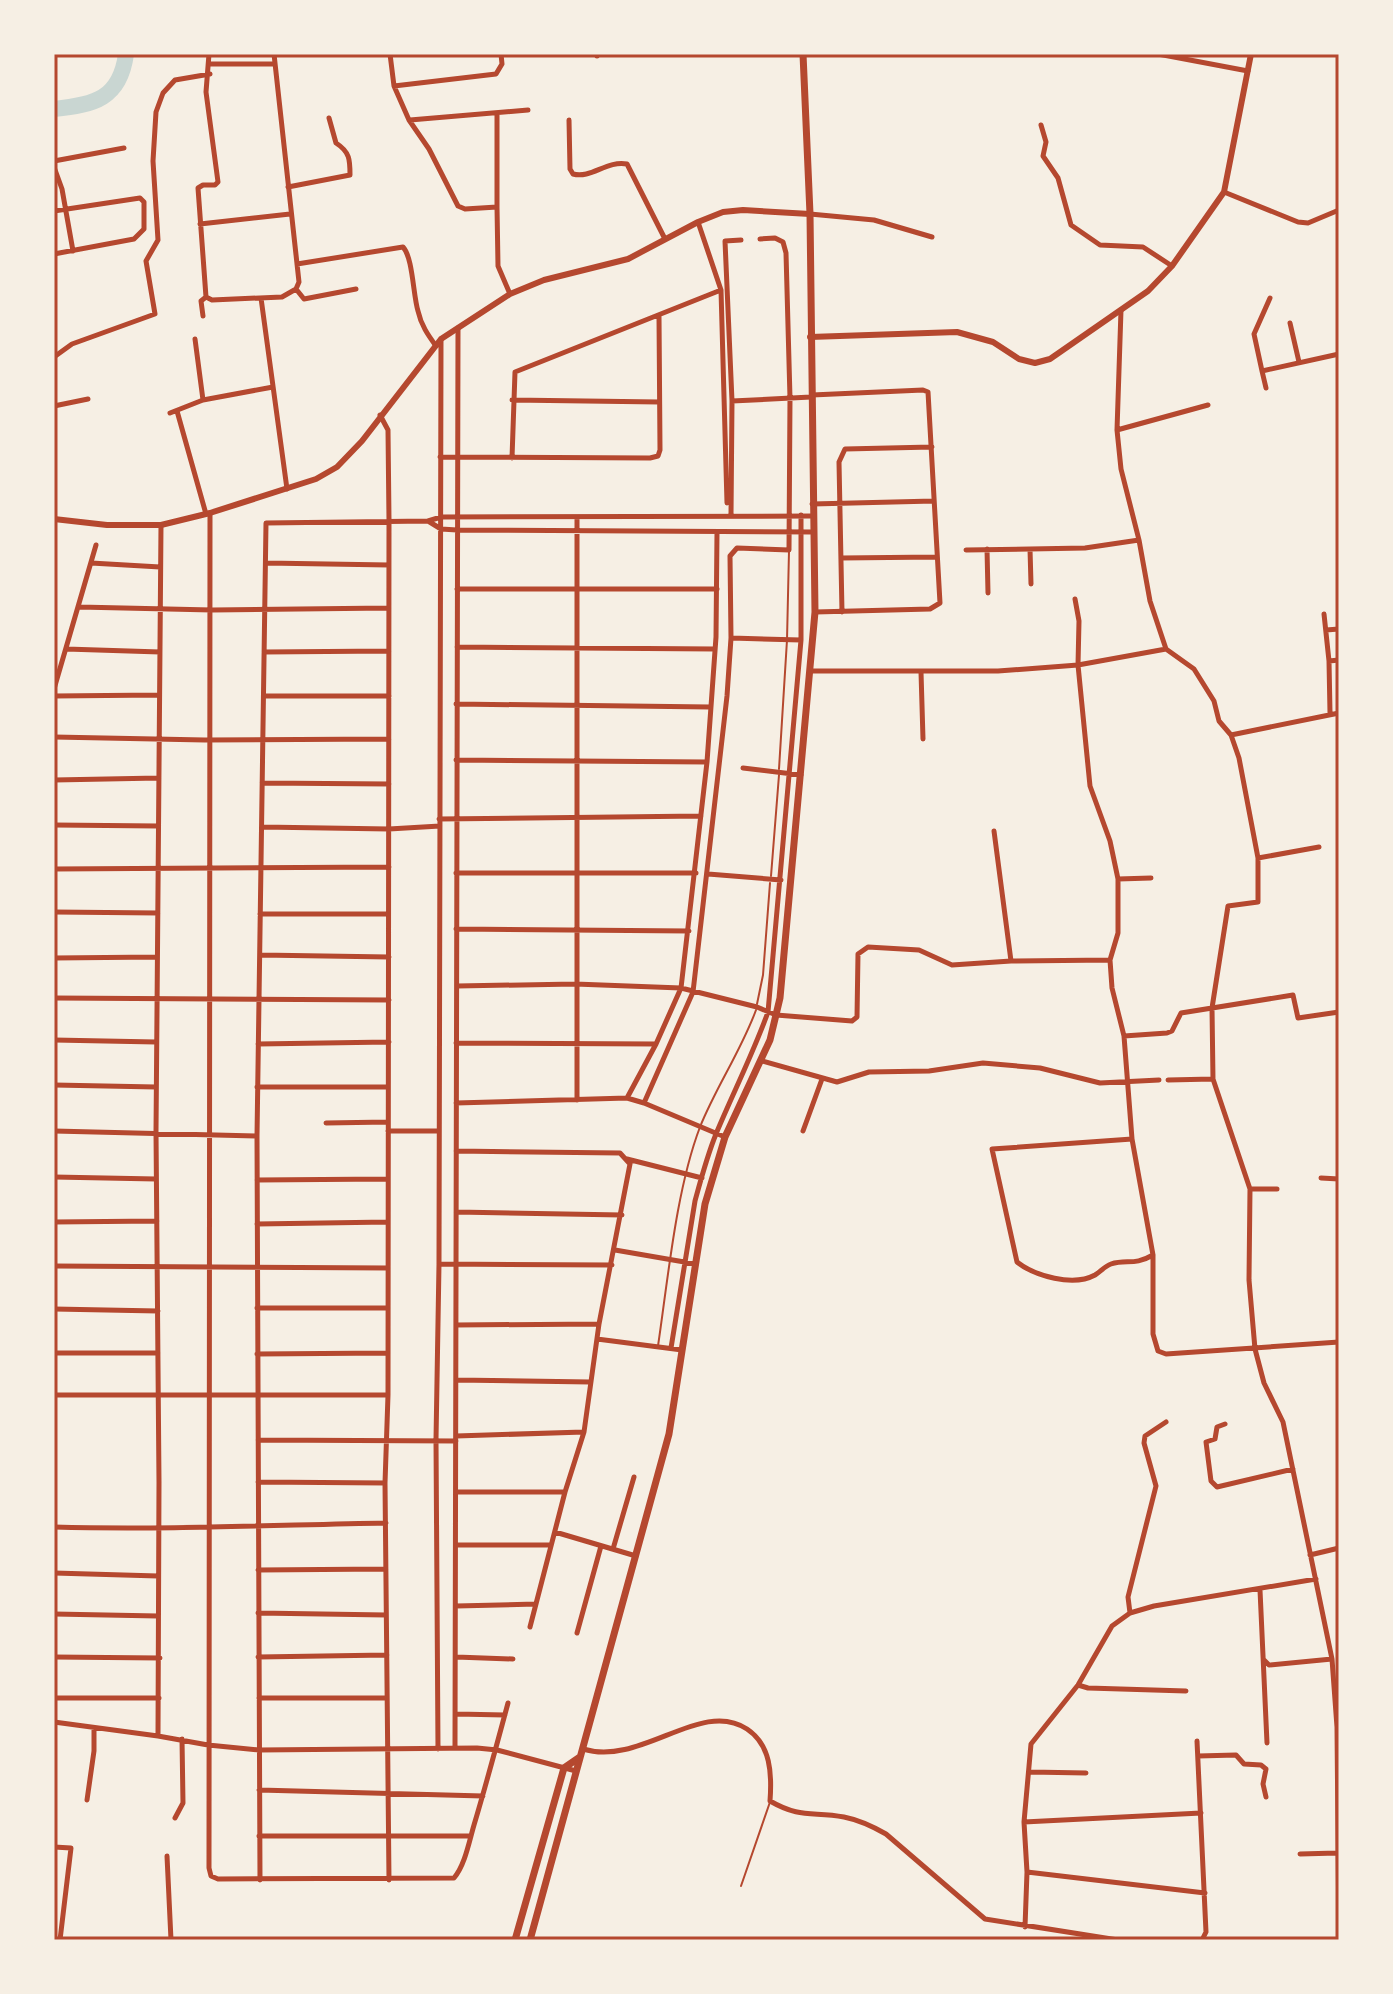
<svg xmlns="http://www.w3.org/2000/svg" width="1393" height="1994" viewBox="0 0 1393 1994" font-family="'Varela Round',sans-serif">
<rect width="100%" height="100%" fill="#f6efe4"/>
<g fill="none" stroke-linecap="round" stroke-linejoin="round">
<path stroke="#c9d6d2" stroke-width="16" d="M54 109C94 105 120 99 126 54"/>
<path stroke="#b5482f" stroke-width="2" d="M779 769 787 640 789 551
M771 876 779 775
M757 1004 763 975 770 883
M658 1346C668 1279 676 1190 700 1127 716 1087 741 1051 756 1010
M741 1886 770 1802"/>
<path stroke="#b5482f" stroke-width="5" d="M209 54 206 92 218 182 215 185H203L198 188 206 297 212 300 282 297 296 289 299 282 274 54
M390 54 394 86 409 120 429 149 458 206 465 209 497 207 498 266 510 294
M597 54V56
M1158 54 1248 71
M209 64H275
M394 86 496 74 502 64 501 54
M410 120 528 110
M569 120 570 169 573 174C591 179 607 160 627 164L665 239
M1041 125 1046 142 1043 156 1058 178 1071 225 1100 245 1143 247 1172 266
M54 161 124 148
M54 167 62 189 73 251
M288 187 350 175C350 160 350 152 336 143L329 118
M1224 192 1298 222 1308 223 1339 210
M497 207V115
M54 211 140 198 144 202V229L134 239 54 254
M810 214 874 220 932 237
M698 222 721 290 727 503
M200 224 290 214
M297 264 403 247C413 258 413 295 418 311 421 325 428 335 436 346
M296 289 304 299 356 289
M261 298 287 489
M1270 298 1254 334 1262 371 1339 354
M1121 310 1117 430 1121 469 1139 540 1150 601 1166 649 1194 669 1214 701 1219 721 1231 735 1239 758 1258 858V902L1228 906 1212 1008 1213 1079 1250 1189 1249 1280 1255 1349 1264 1383 1283 1422 1332 1659 1337 1727 1339 1940
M203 316 201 301 206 297
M1290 323 1299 362
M195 339 203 400
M54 357 72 344 155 314 146 261 158 240 153 161 156 112 163 93 175 80 210 74
M1262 371 1266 388
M812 395 923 390 928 392 940 603 930 609 815 612
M512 400 659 402
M732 401 811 397
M54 406 88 399
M177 411 206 514
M170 413 203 400 273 387
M380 415 388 430 389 520 388 1395 385 1483 389 1880
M1117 430 1208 405
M440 457 650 458 658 456 660 450 659 316
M512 458 515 372 721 290
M812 504 934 501
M210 513 209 1868 211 1876 218 1879 454 1878C465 1865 469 1842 474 1825 486 1785 497 1744 508 1703
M731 515 732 401 725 241 741 240
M813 516 441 517 428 521 441 529 457 530 813 532
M577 518V1100
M161 525 156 1132 159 1482 158 1736 208 1745 259 1750 477 1748 497 1750 576 1771
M987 549 988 593
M1030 549 1031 584
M966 550 1085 548 1139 540
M841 558 937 557
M91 563 160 567
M266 563 389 565
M457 589H717
M1075 599 1079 621 1078 665 1090 786 1110 841 1118 879V933L1110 960 1112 988 1124 1036 1132 1139 1153 1255V1334L1158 1351 1166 1354 1339 1342
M79 607 212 610 389 608
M842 612 839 462 845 449 932 447
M1324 614 1329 661 1330 713
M1326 630 1339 629
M731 638 801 640
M457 647 715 649
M66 649 160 652
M264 652 389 651
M1329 661 1339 660
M811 671H998L1078 665 1166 649
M921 672 923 739
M54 689 96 545
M54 696 159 695
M264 696H389
M456 704 710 707
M1231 735 1339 713
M54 737 205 740 389 739
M456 760 707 762
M743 768 801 775
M54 780 159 778
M262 783 389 784
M439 819 701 816
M54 825 158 826
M262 827 389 829 440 826
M994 831 1011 961
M1258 858 1319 847
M54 869 389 867
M456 873H696
M708 874 781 880
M1118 879 1151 878
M54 912 158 913
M260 914H388
M456 929 689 931
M260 955 389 957
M54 958 157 957
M457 986 575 984 681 988 757 1007 776 1015 852 1021 857 1017 858 954 868 947 919 950 952 965 1011 961 1110 960
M54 998 389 1000
M1124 1036 1167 1033 1172 1031 1181 1013 1293 995 1298 1018 1339 1012
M54 1040 156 1042
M456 1043 656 1044
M258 1044 389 1042
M762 1061 837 1082 869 1072 929 1071 983 1063 1040 1068 1100 1083 1159 1080
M1168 1080 1213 1079
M54 1085 156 1087
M257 1087H388
M627 1098 656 1044 681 988 707 762 716 637 717 532
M456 1103 627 1098 644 1103 725 1137
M644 1103 693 992 727 696 731 638 730 556 737 548 789 550 790 398 786 253 783 242 775 238 760 239
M326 1123 388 1122
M54 1131 257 1136
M388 1131H438
M803 1131 822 1079
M1132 1139 992 1149 1017 1262C1035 1276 1073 1287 1095 1275 1100 1272 1105 1266 1111 1264 1127 1259 1134 1266 1153 1255
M456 1151 620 1153 630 1164 599 1324 584 1432 565 1492 530 1627
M627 1159 702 1178
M54 1177 156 1179
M1321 1178 1339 1179
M257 1180 388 1179
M1250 1189H1277
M456 1212 622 1215
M54 1222 157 1221
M257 1224 388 1222
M615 1250 696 1264
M439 1264 612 1265
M54 1266 388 1268
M257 1308H388
M54 1309 158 1311
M456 1325 599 1324
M597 1339 682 1350
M671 1348 695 1201C701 1179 707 1156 716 1134 733 1093 753 1054 768 1012L801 640V515
M54 1353H158
M257 1354 388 1353
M456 1380 590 1382
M54 1395H388
M1225 1424 1217 1427 1215 1439 1206 1442 1211 1481 1217 1487 1293 1469
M456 1436 584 1432
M258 1440 456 1441
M258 1482 385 1483
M456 1492H565
M54 1527C165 1530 275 1525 386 1523
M555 1532 636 1556
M456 1545H551
M613 1549 634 1477
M1310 1555 1339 1548
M258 1570 386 1569
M54 1573 158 1576
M1260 1590 1267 1743
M456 1606 536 1604
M258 1613 386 1615
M1130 1613 1128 1597 1156 1486 1144 1443 1145 1436 1166 1422
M54 1614 158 1616
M577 1633 601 1546
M54 1657 160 1658
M258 1657 387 1655
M456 1657 513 1659
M1264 1660 1269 1665 1332 1659
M1078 1685 1088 1688 1186 1691
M54 1698H159
M259 1698H387
M456 1714 505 1715
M54 1722 158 1736
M1197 1741 1206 1932 1202 1940
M455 1748 458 328
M438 1749 436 1440 439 1264 441 339
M583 1749C641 1767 701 1698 747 1729 771 1745 772 1774 770 1801 801 1819 813 1811 844 1817 859 1820 872 1826 886 1834L985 1919 1118 1940
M1198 1756 1236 1755 1244 1764 1261 1765 1266 1769 1263 1784 1266 1797
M1030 1772 1086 1773
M259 1790 483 1796
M87 1800 94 1751V1729
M175 1818 183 1803 182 1739
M1024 1822 1201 1813
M259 1836H471
M54 1847 71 1848 60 1940
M1300 1854 1337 1853
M167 1856 171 1940
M1027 1872 1205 1893
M260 1880 257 1136 266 523 428 521
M1025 1927 1027 1872 1024 1822 1031 1744 1078 1685 1112 1626 1130 1613 1154 1606 1316 1579"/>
<path stroke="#b5482f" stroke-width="6" d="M810 337 957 332 993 342 1019 359 1035 363 1050 359 1148 291 1172 266 1224 192 1251 54
M54 519 107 525H161L210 513 316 479 337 467 362 441 441 339 510 294 544 280 628 259 698 222 723 212 743 210 810 214"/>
<path stroke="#b5482f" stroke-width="7" d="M515 1940 564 1768 580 1757
M530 1940 669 1434 705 1204 725 1137 770 1040 780 998 815 612 810 214 803 54"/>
</g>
<rect width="1393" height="1994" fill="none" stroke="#f6efe4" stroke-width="112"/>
<rect x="56" y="56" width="1281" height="1882" fill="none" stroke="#b5482f" stroke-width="3"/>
</svg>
